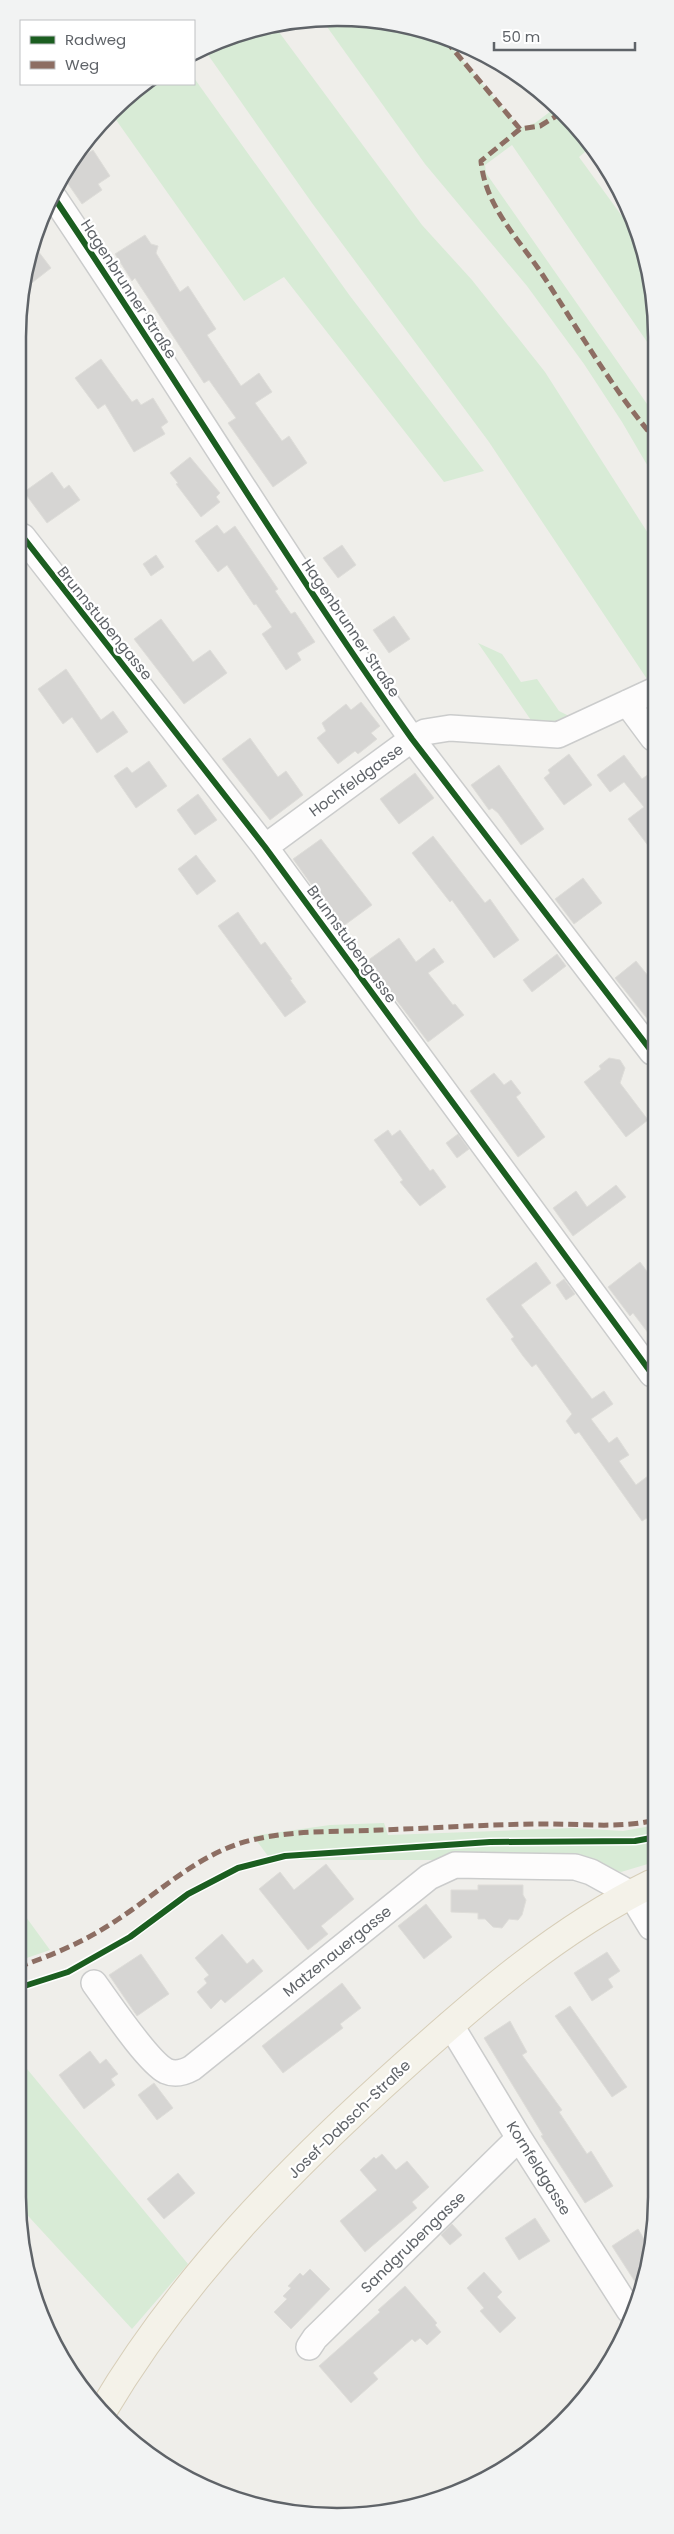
<svg xmlns="http://www.w3.org/2000/svg" width="674" height="2534" viewBox="0 0 674 2534" font-family="Poppins,sans-serif">
<rect width="100%" height="100%" fill="#efeeea"/>
<path fill="#d8ebd6" d="M273 24 422 225 472 280 545 372 653 541V680L649 682 489 442 312 203 206 52Z
M325 24H399L446 41 520 128 535 123 555 108 577 126 591 147 579 157 635 234 654 296V352L512 145 485 165 486 173 654 414 653 475 622 422 584 364 527 286 425 164Z
M194 78 350 296 484 471 444 482 284 277 244 301 114 117 147 84H194Z
M478 643 502 654 521 682 537 679 559 711 571 717 601 701 606 705 559 725 535 726Z
M384 1823 388 1835 573 1828 623 1831 651 1826V1863L621 1872 583 1860H271L253 1836 330 1825Z
M18 1906 50 1950 18 1961Z
M18 2058 188 2264 132 2329 19 2206Z"/>
<path fill="#d6d5d3" stroke="#deddd9" d="M93 150 110 176 98 184 102 190 82 204 64 178 71 160 78 153 82 157Z
M145 235 151 244 158 246 156 253 180 292 188 286 216 329 207 335 241 386 259 373 272 392 255 403 282 441 289 436 307 463 273 487 228 423 236 418 209 380 204 383 135 278 132 281 115 254Z
M35 247 51 268 24 289V275Z
M101 359 132 402 137 399 141 405 153 398 168 422 161 427 165 434 134 452 105 404 98 409 75 378Z
M190 457 220 493 216 497 220 502 201 517 176 484 178 483 170 473Z
M52 472 64 489 69 485 80 500 47 523 24 492Z
M217 525 224 534 235 526 278 589 275 591 291 614 295 612 315 642 297 653 301 660 286 670 262 634 272 627 256 604 254 605 227 565 218 572 195 541Z
M342 545 356 565 338 578 323 558Z
M156 555 164 567 151 576 143 564Z
M394 616 410 639 389 653 373 630Z
M161 619 193 662 210 650 227 673 184 704 134 639Z
M66 669 101 720 113 711 128 732 97 753 72 717 63 724 38 689Z
M361 702 380 726 371 733 377 739 358 754 355 751 338 764 317 738 326 731 322 723 346 704 351 710Z
M250 738 278 777 286 771 303 795 270 820 222 759Z
M569 754 592 785 564 805 544 778 550 773 548 770Z
M624 755 642 779 653 771V852L628 819 644 807 624 782 610 792 597 775Z
M149 761 167 786 136 808 114 776 127 767 132 773Z
M499 765 544 829 521 845 498 813 492 808 489 810 471 785Z
M415 773 434 798 399 824 380 799Z
M198 794 217 820 195 835 177 810Z
M433 836 485 903 490 899 519 940 494 958 452 900 450 902 412 853Z
M321 839 372 905 342 927 293 859Z
M196 855 216 881 197 895 178 869Z
M583 878 602 903 574 924 555 899Z
M238 912 261 945 265 942 292 979 290 980 306 1002 285 1017 218 926Z
M399 938 416 962 434 948 444 962 428 973 453 1005 455 1004 464 1015 428 1042 367 961Z
M557 954 566 966 532 992 523 980Z
M636 961 653 982V1026L615 978Z
M609 1058 620 1060 625 1068 620 1083 648 1120 626 1137 584 1082 601 1069 599 1066Z
M494 1073 504 1085 511 1080 521 1093 516 1097 545 1137 518 1157 470 1091Z
M388 1130 392 1136 400 1130 430 1171 433 1169 446 1187 420 1206 400 1182 403 1180 374 1140Z
M458 1134 469 1149 457 1158 446 1143Z
M616 1185 626 1197 573 1236 553 1208 576 1191 587 1207Z
M536 1262 551 1283 521 1305 592 1399 604 1391 613 1404 591 1419 609 1443 617 1437 629 1455 619 1461 636 1485 652 1473V1515L642 1521 579 1432 575 1434 566 1421 572 1414 536 1364 532 1367 523 1356 511 1339 514 1337 486 1299Z
M640 1262 652 1278V1338L633 1313 630 1316 608 1287Z
M564 1279 575 1294 566 1300 556 1285Z
M326 1864 354 1899 321 1926 328 1934 308 1950 259 1889 280 1872 294 1890Z
M478 1885H523V1895L526 1900 522 1915 518 1920 509 1919 502 1928 493 1927 485 1919H478V1913L451 1912V1890H478Z
M426 1904 452 1937 424 1959 398 1926Z
M222 1934 247 1964 253 1959 263 1971 225 2003 221 1999 211 2009 197 1992 207 1983 204 1979 209 1975 195 1958Z
M607 1952 620 1971 608 1979 613 1987 592 2001 574 1973Z
M141 1954 169 1994 137 2016 109 1975Z
M342 1983 361 2008 340 2024 343 2028 283 2073 262 2046Z
M570 2006 627 2087 612 2097 555 2016Z
M510 2021 527 2052 522 2055 562 2110 559 2112 587 2154 591 2151 613 2186 585 2203 541 2136 543 2135 484 2038Z
M90 2051 100 2064 106 2059 118 2074 111 2079 115 2085 84 2109 59 2075Z
M154 2083 173 2108 157 2120 138 2095Z
M382 2154 396 2170 407 2161 429 2187 412 2202 417 2208 365 2252 340 2221 377 2190 360 2170 374 2157 376 2159Z
M178 2173 195 2193 164 2219 147 2199Z
M535 2218 550 2241 519 2260 505 2238Z
M452 2224 462 2235 450 2245 441 2235Z
M638 2229 650 2249V2259L639 2288 612 2246Z
M310 2269 330 2289 291 2329 274 2312 287 2299 283 2296 291 2288 288 2286 300 2273 303 2276Z
M484 2272 502 2292 497 2297 516 2318 500 2333 480 2311 484 2308 467 2288Z
M405 2286 437 2323 435 2325 441 2332 427 2345 420 2338 415 2342 412 2339 373 2373 378 2379 351 2403 319 2366 380 2312 378 2310Z"/>
<g fill="none" stroke-linecap="round" stroke-linejoin="round">
<defs>
<path id="minor" d="M55 199C176 378 287 563 412 739L652 1052
M23 537 265 847 652 1374
M627 703 653 738
M265 847 412 739 425 732 450 728 558 735 653 691
M94 1983C108 2002 147 2061 166 2071 175 2075 183 2073 192 2068L429 1877 455 1865 575 1867 591 1872 631 1894 651 1927
M450 2024 519 2138 629 2310
M309 2347 315 2338 519 2138"/>
<path id="major" d="M102 2412C181 2278 291 2167 406 2064 482 1996 559 1929 651 1884"/>
</defs>
<use href="#minor" stroke="#cbcccc" stroke-width="28"/>
<use href="#major" stroke="#d7ceb8" stroke-width="30"/>
<use href="#minor" stroke="#fdfcfc" stroke-width="25"/>
<use href="#major" stroke="#f4f2e9" stroke-width="28"/>
<path stroke="#8d6e63" stroke-width="5" stroke-dasharray="10 5" stroke-linecap="butt" d="M446 41 520 129
M561 113 540 126 520 129 481 161C485 206 518 238 542 274 578 329 611 387 654 438
M18 1967C53 1955 86 1941 117 1920 160 1892 200 1852 252 1840 293 1830 338 1832 380 1830 436 1828 493 1824 550 1824 583 1824 618 1828 651 1821"/>
<defs>
<path id="cycleway" d="M55 199C176 378 287 563 412 739L652 1052
M23 537 265 847 652 1374
M18 1988 68 1972 130 1937 188 1894 238 1868 285 1856 490 1842 635 1841 651 1838"/>
</defs>
<use href="#cycleway" stroke="#fff" stroke-width="9"/>
<use href="#cycleway" stroke="#1b5e20" stroke-width="6"/>
</g>
<g text-anchor="middle" dominant-baseline="central" stroke-width="4.5" stroke-linejoin="round" paint-order="stroke">
<g font-size="15" fill="#5f6368" stroke="#fff">
<text transform="translate(129 289) rotate(57)">Hagenbrunner Straße</text>
<text transform="translate(105 623) rotate(51)">Brunnstubengasse</text>
<text transform="translate(351 628) rotate(56)">Hagenbrunner Straße</text>
<text transform="translate(356 780) rotate(-36)">Hochfeldgasse</text>
<text transform="translate(352 944) rotate(54)">Brunnstubengasse</text>
<text transform="translate(337 1951) rotate(-39)">Matzenauergasse</text>
<text transform="translate(349 2119) rotate(-44)">Josef-Dabsch-Straße</text>
<text transform="translate(539 2168) rotate(58)">Kornfeldgasse</text>
<text transform="translate(413 2242) rotate(-44)">Sandgrubengasse</text>
</g>
</g>
<path d="M0 0H674V2534H0ZM337 26H337A311 311 0 0 1 648 337V2197A311 311 0 0 1 337 2508H337A311 311 0 0 1 26 2197V337A311 311 0 0 1 337 26Z" fill="#f2f3f3" fill-rule="evenodd"/>
<path fill="none" stroke="#5f6368" stroke-width="2.5" d="M337 26H337A311 311 0 0 1 648 337V2197A311 311 0 0 1 337 2508H337A311 311 0 0 1 26 2197V337A311 311 0 0 1 337 26Z"/>
<rect x="20" y="20" width="175" height="65" fill="#ffffff" stroke="#bfc1c3"/>
<rect x="30" y="36" width="25" height="8" fill="#1b5e20" stroke="#bfc1c3"/>
<text x="65" y="45" font-size="15" fill="#5f6368">Radweg</text>
<rect x="30" y="61" width="25" height="8" fill="#8d6e63" stroke="#bfc1c3"/>
<text x="65" y="70" font-size="15" fill="#5f6368">Weg</text>
<path d="M494 42v8h141v-8" fill="none" stroke="#5f6368" stroke-width="2.5"/>
<text x="502" y="42" font-size="15" fill="#5f6368" stroke="#ffffff" stroke-width="4" paint-order="stroke">50 m</text>
</svg>
